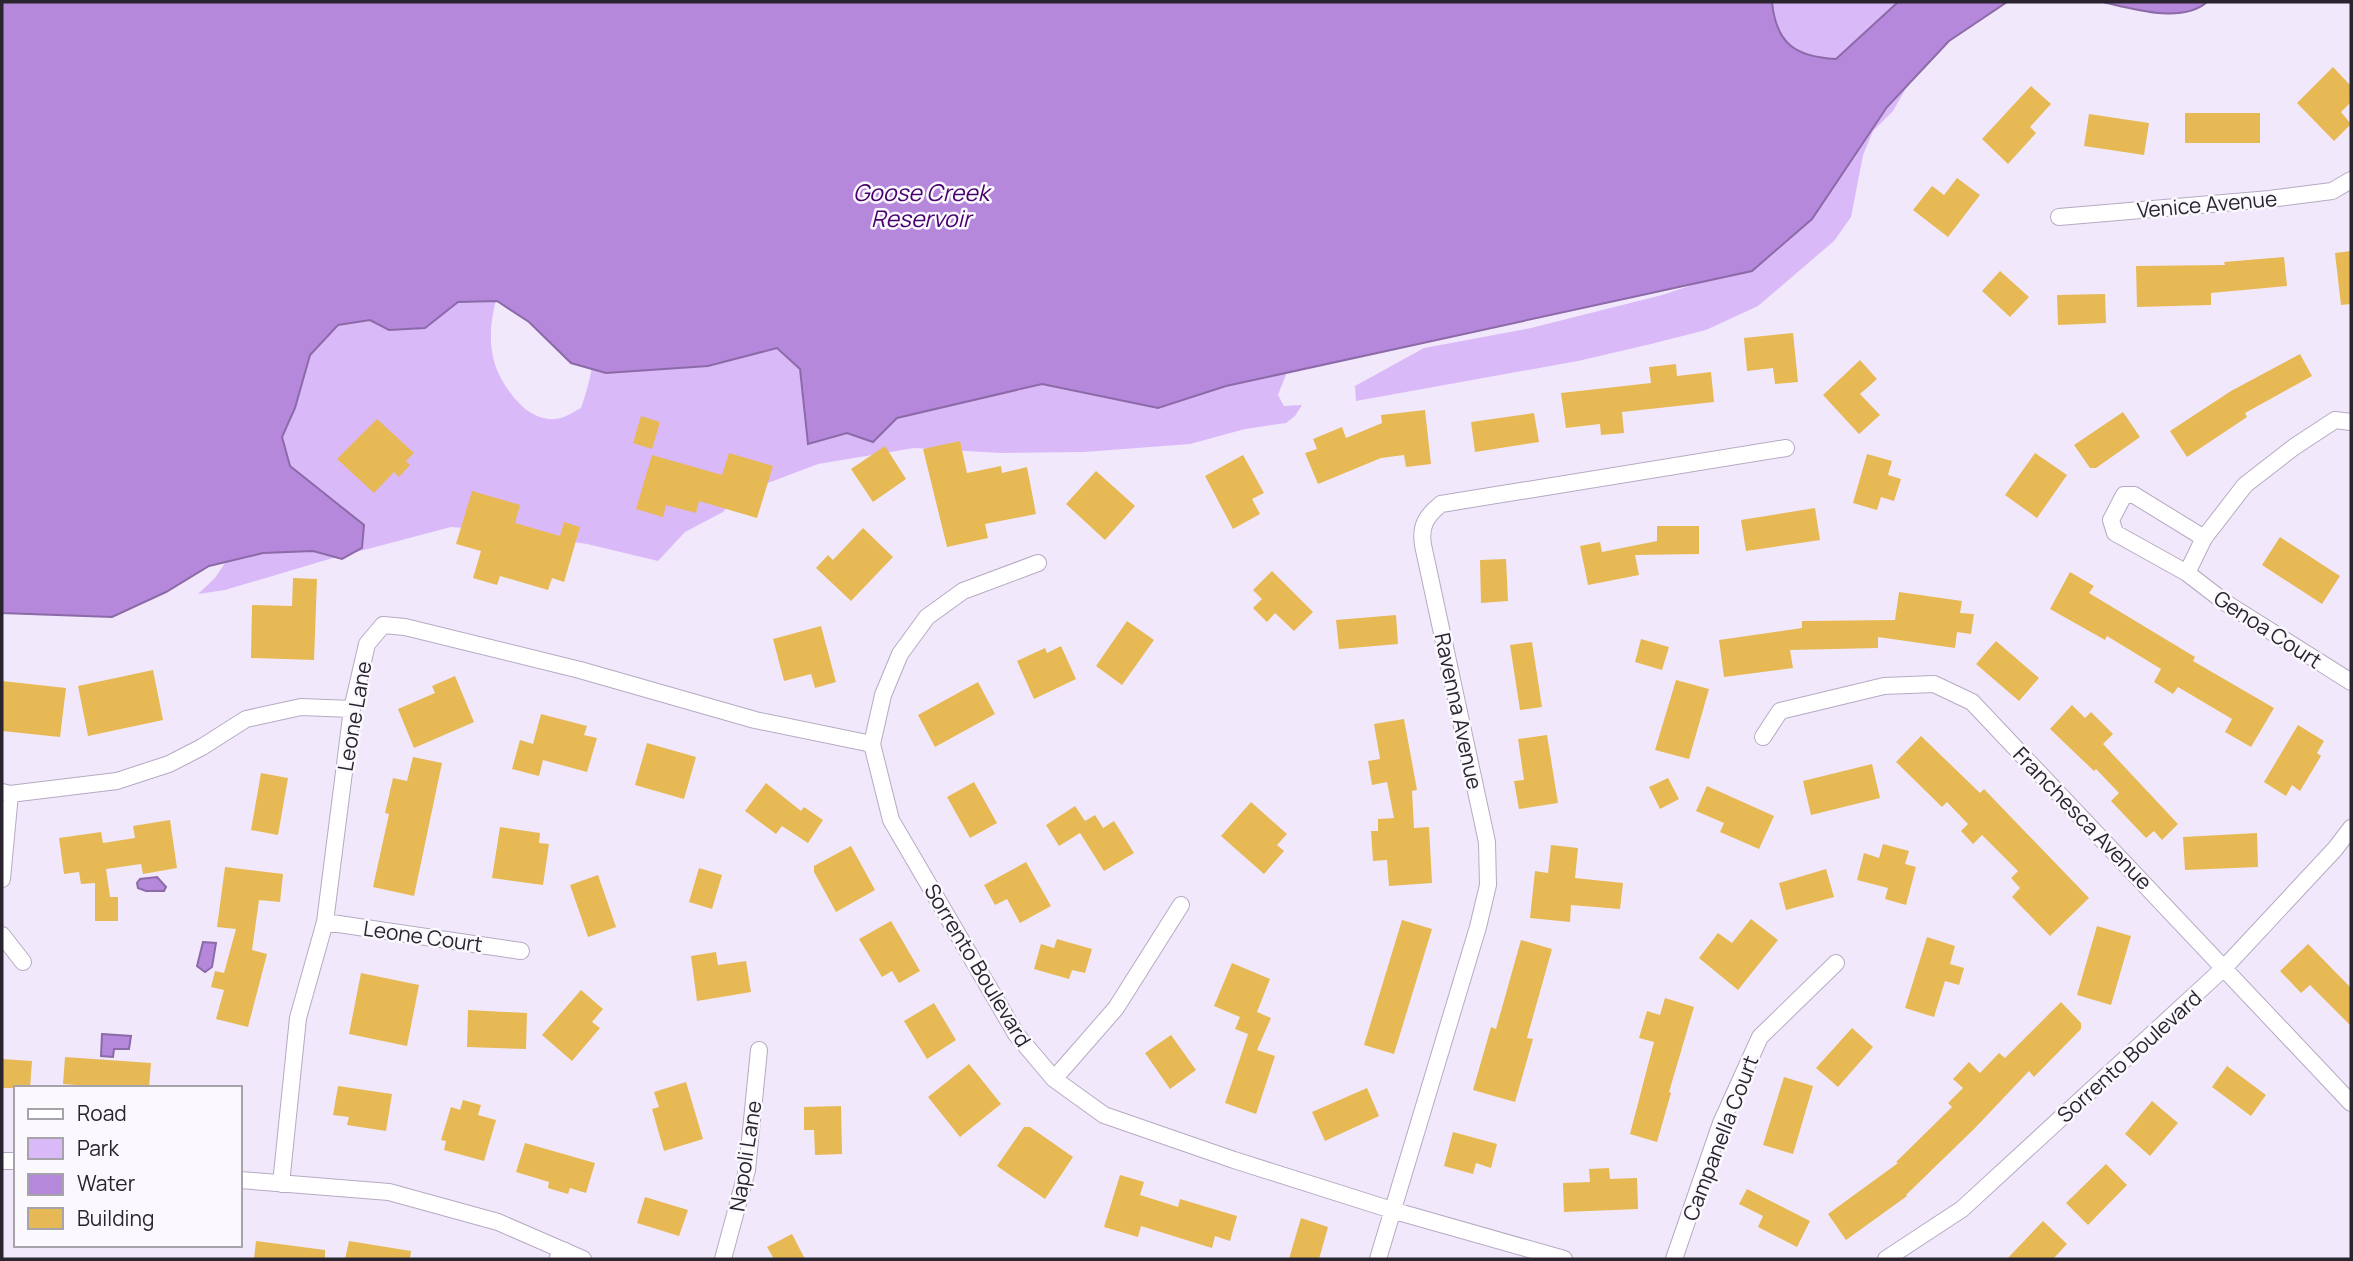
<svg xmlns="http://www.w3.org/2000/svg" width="2353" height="1261" viewBox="0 0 2353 1261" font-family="Manrope,sans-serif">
<rect width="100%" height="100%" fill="#f2e8fc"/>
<path fill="#dab9f8" d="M1772 2H1898L1836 59C1796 57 1775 44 1772 2Z
M1931 44 1893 111 1873 131 1863 155 1851 217 1834 241 1758 306 1706 330 1651 344 1578 361 1356 401 1355 386 1424 348 1531 328 1662 295 1753 265Z
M2 292 497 296C485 340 489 373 522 406 531 415 547 422 561 418 568 416 575 411 581 408 595 370 596 338 598 297L1287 372 1278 395 1284 406 1302 405 1295 416 1286 423 1245 429 1190 444 1084 452 1001 453 914 448 818 464 739 494 723 512 685 532 658 561 587 544 504 531 451 527 326 560 225 590 198 594 215 578 231 554Z"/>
<path fill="#b688dc" stroke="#8c6aa8" stroke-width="2" d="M2 2H1772C1776 44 1796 57 1836 59L1898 2H2007L1949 41 1887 107 1812 219 1752 271 1226 386 1158 408 1042 384 897 418 873 442 847 433 808 444 800 369 777 348 708 366 606 373 571 363 529 322 497 301 458 302 425 328 389 330 370 320 338 325 310 355 295 408 282 437 290 466 364 525 362 548 342 559 313 551 263 553 209 566 166 592 112 617 2 613Z
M2103 2H2207C2182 24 2133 9 2103 2Z
M157 877 166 887 164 891H146L138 888 137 883 140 879Z
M203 942 216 943 212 967 205 972 197 966Z
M102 1034 131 1036 129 1049H114L113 1057 101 1056Z"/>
<path fill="#e6b954" d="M2333 67 2351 86V102L2341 112 2351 124 2334 141 2297 103Z
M2031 86 2051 104 2030 127 2036 133 2008 164 1982 139Z
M2185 113H2260V143H2185Z
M2089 114 2149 123 2144 155 2084 146Z
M1957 178 1980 195 1948 237 1913 210 1932 186 1944 195Z
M2351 251V304L2341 305 2335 253Z
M2284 257 2287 286 2211 293V305L2137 307 2136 266 2225 265 2224 262Z
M2000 271 2029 297 2010 317 1982 291Z
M2105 294 2106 323 2058 325 2057 295Z
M1793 333 1798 382 1775 384 1773 368 1747 371 1744 338Z
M2300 354 2312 376 2245 413 2247 417 2187 457 2170 431 2231 391Z
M1860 360 1877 379 1860 394 1880 415 1859 434 1823 395Z
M1676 364 1677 376 1711 372 1714 402 1622 412 1624 433 1601 435 1600 424 1566 428 1561 393 1651 383 1649 367Z
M1425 410 1431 464 1406 467 1404 455 1381 458 1318 484 1305 453 1317 449 1313 439 1342 427 1346 438 1382 423 1381 415Z
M2123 412 2140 437 2096 468H2090L2074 445Z
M1534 413 1539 442 1475 452 1471 422Z
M641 416 660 422 652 449 633 443Z
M377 419 414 453 406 461 410 465 399 477 394 472 374 493 337 459Z
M960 441 967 473 1001 466 1002 473 1027 467 1036 514 985 524 988 538 947 547 923 449Z
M885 446 906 479 873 502 851 469Z
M729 453 773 466 757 518 699 501 696 513 666 505 663 517 636 509 652 455 722 475Z
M2035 453 2067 475 2037 518 2005 495Z
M1867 454 1892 461 1888 475 1901 479 1894 501 1881 497 1877 510 1853 503Z
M1243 455 1264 493 1252 499 1260 514 1233 529 1205 476Z
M1096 471 1135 506 1105 540 1066 504Z
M472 491 520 505 515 523 560 536 564 522 580 527 564 582 552 578 548 590 500 576 497 585 473 578 481 551 456 544Z
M1815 508 1820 540 1746 551 1741 520Z
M1657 526H1699V554L1635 555 1639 575 1588 585 1580 546 1600 542 1602 552 1657 541Z
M863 528 893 557 851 601 816 568 828 555 833 560Z
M2280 537 2340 576 2322 604 2262 565Z
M1506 559 1508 601 1481 603 1480 560Z
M1272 571 1313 612 1294 631 1275 613 1267 622 1253 608 1262 599 1253 590Z
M2070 572 2094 586 2089 593 2195 657 2193 661 2274 708 2251 747 2225 732 2232 719 2178 687 2173 694 2154 682 2161 669 2107 636 2105 640 2050 609Z
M293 578 317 579 314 660 251 658 252 605 292 606Z
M1899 592 1962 601 1960 613 1974 614 1971 634 1957 632 1955 648 1878 637V648L1790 650 1793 668 1724 677 1719 640 1802 628V621L1895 620Z
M1396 615 1398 644 1339 649 1336 620Z
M1127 621 1154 640 1122 685 1096 666Z
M821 626 836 682 815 688 811 674 784 681 773 639Z
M1641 639 1669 647 1662 670 1635 662Z
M1996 641 2039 678 2019 701 1976 664Z
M1532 642 1542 707 1520 710 1510 645Z
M1061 646 1076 679 1034 699 1017 661 1045 648 1047 653Z
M153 670 163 720 88 736 78 686Z
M455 676 474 722 414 748 398 709 435 693 432 686Z
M1676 680 1709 689 1689 759 1655 750Z
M2 681 66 688 60 737 2 731Z
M978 682 995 714 935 747 918 715Z
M2072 705 2085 718 2091 712 2113 734 2103 744 2178 824 2162 840 2154 831 2146 838 2111 801 2119 793 2096 769 2094 771 2050 729Z
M541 714 587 726 584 735 597 738 587 772 543 760 539 776 512 769 520 740 533 744Z
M1404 719 1417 790 1412 791 1414 828 1429 827 1432 883 1389 886 1387 860 1373 861 1371 831H1378V819L1394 818 1387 782 1372 785 1368 761 1380 759 1374 724Z
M2298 725 2324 741 2317 753 2321 756 2300 791 2292 785 2286 796 2264 782Z
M1547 735 1558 803 1519 809 1514 781 1524 780 1518 739Z
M1921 736 1980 793 1984 789 2089 898 2050 936 2012 897 2020 888 2011 878 2018 871 1982 835 1973 844 1961 831 1968 824 1947 802 1942 807 1896 762Z
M647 743 696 757 684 799 635 785Z
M413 757 442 763 414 896 373 887 389 814 385 813 393 778 407 781Z
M1872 764 1880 798 1811 815 1803 781Z
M261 773 288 778 278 835 251 830Z
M1668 778 1679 799 1660 809 1649 787Z
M974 782 997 823 970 838 947 797Z
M766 783 801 811 804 807 823 820 808 843 782 826 776 834 745 811Z
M1707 786 1774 816 1759 849 1720 832 1724 823 1696 811Z
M1251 802 1287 834 1277 845 1284 851 1264 874 1221 836Z
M1075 806 1085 821 1095 815 1103 828 1114 821 1134 853 1104 871 1080 833 1059 846 1046 825Z
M170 820 177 868 143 874 141 864 106 869 110 897H118V921H95V883L81 884 79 872 64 874 59 838 101 832 103 843 135 838 133 826Z
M500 827 540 833 539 843 549 844 543 885 492 878Z
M2257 833 2258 867 2185 870 2183 837Z
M1883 844 1909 851 1905 864 1916 867 1906 905 1885 899 1888 888 1857 880 1864 853 1879 858Z
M1551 845 1578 848 1575 878 1623 883 1620 909 1571 905 1570 922 1530 918 1535 871 1548 873Z
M851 846 875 890 836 912 814 872V866Z
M1026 862 1051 906 1020 923 1007 899 995 905 984 885Z
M225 867 283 874 280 902 259 900 252 950 267 954 248 1027 216 1019 224 990 211 987 215 971 224 973 236 929 217 927Z
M699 868 722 875 712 909 689 902Z
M1826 869 1834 897 1786 910 1779 883Z
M598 875 616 927 588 937 570 885Z
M1751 919 1778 940 1738 990 1699 958 1718 933 1732 943Z
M1402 920 1432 929 1394 1054 1364 1045Z
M891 921 920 971 899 983 892 971 882 977 859 939Z
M2097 926 2131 936 2111 1005 2077 995Z
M1927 937 1955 946 1950 964 1964 968 1959 985 1945 981 1934 1017 1905 1008Z
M1057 939 1092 949 1085 973 1072 970 1069 979 1034 969 1041 944 1054 948Z
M1521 940 1552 949 1527 1038 1533 1039 1515 1102 1473 1090 1491 1027 1496 1029Z
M2308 944 2351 988V1026L2310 985 2301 993 2280 971Z
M716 952 718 965 746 961 751 992 697 1001 691 956Z
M1232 963 1270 979 1257 1012 1271 1018 1257 1050 1275 1056 1256 1114 1225 1103 1248 1034 1235 1029 1240 1017 1214 1006Z
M361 973 419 985 407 1046 349 1034Z
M581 990 603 1009 592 1022 600 1028 572 1061 542 1035Z
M1665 998 1694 1007 1669 1092 1671 1093 1657 1142 1630 1134 1654 1042 1639 1038 1647 1011 1660 1015Z
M2061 1002 2081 1023V1029L2034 1077 2029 1071 1975 1128 1906 1195 1907 1196 1846 1240 1828 1214 1898 1163 1896 1162 1952 1107 1948 1103 1963 1088 1953 1079 1969 1062 1980 1073 1999 1053 2005 1058Z
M934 1003 956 1040 927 1059 904 1021Z
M468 1010 527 1013 526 1049 467 1047Z
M1852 1028 1873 1047 1838 1087 1816 1068Z
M1171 1035 1196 1070 1170 1089 1145 1053Z
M65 1057 151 1063 149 1088H89V1086L63 1084Z
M2 1059 32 1061 30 1088H2Z
M969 1064 1001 1104 960 1137 928 1097Z
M2227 1066 2266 1095 2251 1116 2212 1087Z
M1784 1077 1813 1086 1793 1154 1763 1145Z
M686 1082 703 1139 664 1151 652 1109 659 1107 654 1092Z
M338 1086 392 1094 386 1131 347 1125 349 1117 333 1115Z
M1367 1088 1379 1116 1325 1141 1312 1112Z
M463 1100 481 1105 478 1115 496 1120 484 1161 444 1150 446 1141 441 1140 451 1107 460 1110Z
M2152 1101 2178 1123 2150 1156 2125 1134Z
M841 1106 842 1154 815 1155 814 1130H804V1107Z
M1024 1127H1030L1073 1157 1045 1199 997 1166Z
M1453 1132 1497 1144 1491 1168 1476 1163 1473 1174 1444 1166Z
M525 1143 595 1163 586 1193 570 1188 568 1194 548 1188 549 1182 516 1172Z
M2106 1164 2127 1185 2088 1225 2066 1203Z
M1609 1168 1610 1179 1637 1178 1638 1209 1564 1212 1563 1183 1590 1182 1589 1169Z
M1120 1175 1144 1182 1140 1195 1178 1207 1180 1199 1237 1216 1230 1241 1215 1236 1212 1248 1141 1226 1138 1237 1104 1227Z
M1747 1189 1810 1221 1797 1247 1758 1227 1763 1216 1739 1204Z
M645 1197 688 1210 679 1236 637 1223Z
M1301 1218 1328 1227 1319 1259H1289Z
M2043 1221 2067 1244 2053 1259H2007Z
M792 1234 805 1259H774L767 1247Z
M256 1241 325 1250V1259H254Z
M349 1241 411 1251 410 1259H345Z"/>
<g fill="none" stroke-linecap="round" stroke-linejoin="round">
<defs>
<path id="minor" d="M2059 217 2270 199 2332 191 2351 180
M2351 422 2335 420 2294 447 2245 485 2204 538 2187 573 2226 603 2351 682
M1038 563 963 591 927 617 900 654 883 695 872 744 891 820 1016 1034 1054 1079 1104 1115 1234 1160 1395 1211 1564 1259
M2187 573 2115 533 2111 520 2124 495H2134L2204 538
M1763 737 1780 711 1884 686 1934 684 1972 702 2351 1103
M2 792 10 794 117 781 169 764 202 747 246 719 301 707 352 709
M2 879 10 794
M325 922 521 951
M2 935 23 962
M1054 1079 1116 1008 1181 905
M2 1161H16
M240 1180 389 1192 498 1222 583 1259
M281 1184 298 1018 325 922 352 709 367 644 383 625 405 627 580 670 755 720 872 744
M723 1259 747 1170 759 1050
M1378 1259 1478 927 1488 885 1487 842 1423 545C1420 526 1426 516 1441 504L1786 448
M1674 1259 1721 1123 1760 1037 1836 963
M1886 1259 1962 1209 2225 967 2335 849 2351 828"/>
<path id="tertiary" d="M559 1259 564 1252"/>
</defs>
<use href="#minor" stroke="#b6aac2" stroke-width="18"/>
<use href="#tertiary" stroke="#b6aac2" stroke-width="21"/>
<use href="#minor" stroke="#fff" stroke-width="16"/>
<use href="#tertiary" stroke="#fff" stroke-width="19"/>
</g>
<g text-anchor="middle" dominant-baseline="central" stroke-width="5" stroke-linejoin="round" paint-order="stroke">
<g font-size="21" fill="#29242d" stroke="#fbf8fe">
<text transform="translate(2207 204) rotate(-5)">Venice Avenue</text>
<text transform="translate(2268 629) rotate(33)">Genoa Court</text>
<text transform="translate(1459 711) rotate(78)">Ravenna Avenue</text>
<text transform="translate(354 716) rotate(-80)">Leone Lane</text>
<text transform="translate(2083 818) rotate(46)">Franchesca Avenue</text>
<text transform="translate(423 936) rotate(8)">Leone Court</text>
<text transform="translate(978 965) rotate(59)">Sorrento Boulevard</text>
<text transform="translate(2129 1056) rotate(-42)">Sorrento Boulevard</text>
<text transform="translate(1720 1138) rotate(-69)">Campanella Court</text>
<text transform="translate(745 1156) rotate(-81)">Napoli Lane</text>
</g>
<g font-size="23" font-style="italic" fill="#48016c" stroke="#fbf8fe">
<text x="921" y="192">Goose Creek<tspan x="921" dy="26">Reservoir</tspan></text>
</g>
</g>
<rect width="2353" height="1261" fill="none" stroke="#29242d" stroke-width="7"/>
<rect x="14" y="1086" width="228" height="161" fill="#fbf8fe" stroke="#a7a3aa" stroke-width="2"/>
<rect x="28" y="1109" width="35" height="10" fill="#ffffff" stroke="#a7a3aa" stroke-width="2"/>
<text x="77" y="1121" font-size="21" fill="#29242d">Road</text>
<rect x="28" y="1138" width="35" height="21" fill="#dab9f8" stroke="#a7a3aa" stroke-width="2"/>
<text x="77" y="1156" font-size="21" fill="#29242d">Park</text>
<rect x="28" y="1174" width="35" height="21" fill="#b688dc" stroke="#a7a3aa" stroke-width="2"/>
<text x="77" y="1191" font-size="21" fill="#29242d">Water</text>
<rect x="28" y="1208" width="35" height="21" fill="#e6b954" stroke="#a7a3aa" stroke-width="2"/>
<text x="77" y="1226" font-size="21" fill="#29242d">Building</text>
</svg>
